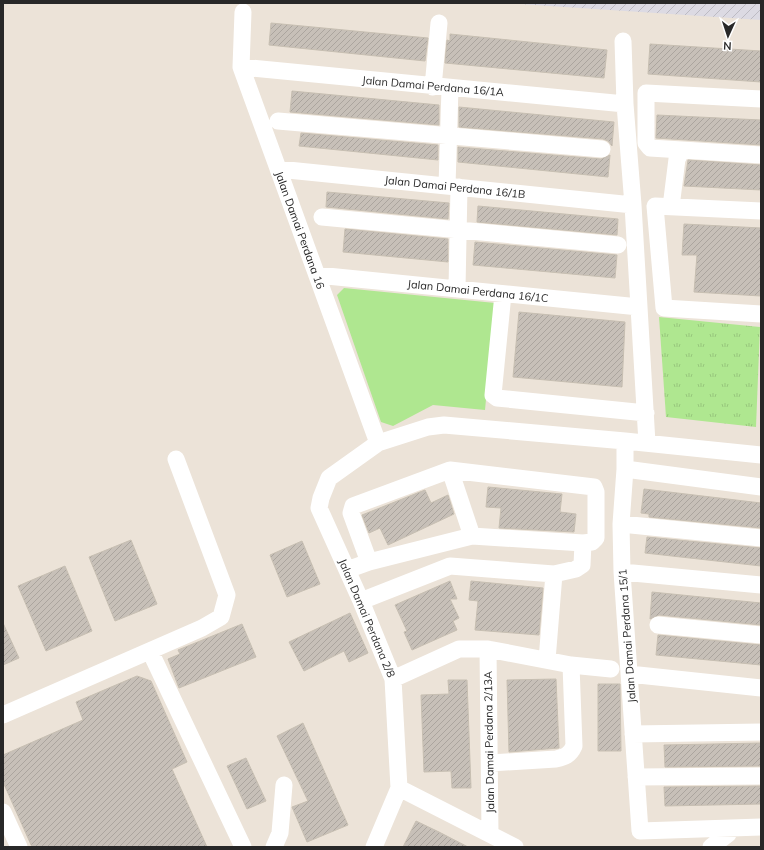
<svg xmlns="http://www.w3.org/2000/svg" width="764" height="850" viewBox="0 0 764 850" font-family="Mulish,sans-serif">
<defs>
<pattern id="industrial-furrows" width="10" height="10" patternUnits="userSpaceOnUse"><rect width="10" height="10" fill="#dcdae3"/><path d="M-1 1l2-2M0 10L10 0M9 11l2-2" fill="none" stroke="#bdbbc3"/></pattern>
<pattern id="park-tufts" width="24" height="20" patternUnits="userSpaceOnUse"><rect width="24" height="20" fill="#afe790"/><path d="M3 7l-1-3M5 7V3M7 7l1-3M15 17l-1-3M17 17v-4M19 17l1-3" fill="none" stroke="#97c67c"/></pattern>
<pattern id="building-hatch" width="6" height="6" patternUnits="userSpaceOnUse"><rect width="6" height="6" fill="#c7c0b8"/><path d="M-1 1l2-2M0 6l6-6M5 7l2-2" fill="none" stroke="#aba59e"/></pattern>
</defs>
<rect width="100%" height="100%" fill="#ece3d8"/>
<path fill="url(#industrial-furrows)" d="M504 3H761V20Z"/>
<path fill="#afe790" d="M344 288 495 303 485 410 433 405 393 426 381 422 337 295Z"/>
<path fill="url(#park-tufts)" d="M659 317 760 327 756 427 666 417Z"/>
<path fill="url(#building-hatch)" stroke="#c7bfb2" d="M271 23 428 38 425 61 269 45Z
M450 34 607 50 604 78 445 63 447 40 450 41Z
M650 44 761 51V82L648 74Z
M292 91 439 105V125L290 112Z
M459 107 614 122 612 146 608 141 603 139 459 127Z
M657 115 761 120V145L656 138Z
M301 133 438 145V160L299 146Z
M458 147 601 159 610 155 608 177 458 162Z
M688 160 761 165V190L684 186Z
M327 192 449 203 448 219 326 207Z
M478 206 618 219 617 235 477 222Z
M684 224 761 228V296L694 292 697 255H682Z
M345 229 448 239V262L343 252Z
M475 242 617 255 615 278 473 265Z
M519 312 625 322 622 387 513 377Z
M488 487 562 494 560 512 576 514 574 532 499 528 501 508 486 507Z
M644 489 761 503V528L649 517V514L641 513Z
M425 490 431 503 448 495 454 514 388 545 380 528 369 533 362 515Z
M647 537 761 548V566L645 553Z
M131 540 157 604 115 621 89 557Z
M302 541 320 584 287 597 270 555Z
M65 566 92 631 46 651 18 586Z
M450 581 457 599H450L459 618 453 621 457 630 412 650 404 632 407 631 395 605Z
M471 581 543 588 539 635 475 630 478 601 469 600Z
M652 592 761 603V625L659 615 650 619Z
M350 613 368 653 349 662 344 651 304 671 289 642Z
M3 623 19 658 3 665Z
M242 624 256 657 179 688 168 659 180 654 178 650Z
M658 635 761 645V665L656 655Z
M137 676 151 681 187 762 172 769 207 847H32L3 782V755L83 720 76 702Z
M556 679 559 748 509 752 507 680Z
M448 680H467L471 788H452L451 771 424 772 421 695 449 694Z
M598 684H620L621 751H598Z
M303 723 348 825 307 842 292 807 308 801 277 736Z
M761 743V766L665 767 664 745Z
M246 758 266 801 247 809 227 766Z
M761 786V804L665 806 664 787Z
M416 821 439 832 468 847H403Z"/>
<g fill="none" stroke-linecap="round" stroke-linejoin="round">
<path stroke="#fff" stroke-width="17" d="M243 12 241 67 378 443
M623 41 625 104 633 205 647 443
M241 67 625 104
M433 87 439 23
M278 121 602 149
M682 150 650 148 646 143V93L761 99
M278 169 633 205
M447 186 450 88
M671 207 677 159 682 150 761 155
M761 211 655 206 664 308 761 314
M322 217 618 245
M317 275 639 307
M457 289 459 187
M503 294 493 395 497 398 646 413
M625 441V469L621 524 622 572 640 831 761 827
M625 469 761 487
M621 524 761 538
M369 562 351 513 353 506 450 470 472 536
M347 570 369 562 472 536 583 543 592 542 596 538V492L594 487 450 470
M622 572 761 585
M361 601 450 566 554 574 576 569 582 565 583 543
M658 625 761 635
M488 649 490 834
M150 651 243 847
M547 660 554 574
M629 674 761 688
M393 679 459 649H488L571 665 611 669
M3 715 202 628 221 617 227 595 176 459
M633 734 761 732
M490 763 556 759C565 757 570 755 574 746L571 665
M636 777 761 776
M399 788 515 847
M3 812 19 847
M274 847 280 833 284 785
M374 847 399 788 393 679 361 601 319 508 321 498 329 478 378 443 428 427 444 425 625 441 761 455
M711 847 728 834 730 829"/>
</g>
<g text-anchor="middle" dominant-baseline="central" stroke-width="4" stroke-linejoin="round" paint-order="stroke">
<g font-size="11" fill="#282828" stroke="#fff">
<text transform="translate(433 86) rotate(5)">Jalan Damai Perdana 16/1A</text>
<text transform="translate(455 187) rotate(6)">Jalan Damai Perdana 16/1B</text>
<text transform="translate(300 230) rotate(70)">Jalan Damai Perdana 16</text>
<text transform="translate(478 291) rotate(6)">Jalan Damai Perdana 16/1C</text>
<text transform="translate(367 618) rotate(67)">Jalan Damai Perdana 2/8</text>
<text transform="translate(627 636) rotate(-94)">Jalan Damai Perdana 15/1</text>
<text transform="translate(489 742) rotate(-91)">Jalan Damai Perdana 2/13A</text>
</g>
</g>
<rect width="764" height="850" fill="none" stroke="#282828" stroke-width="8"/>
<g transform="translate(728 36) rotate(183)" stroke="#ffffff" stroke-width="3" paint-order="stroke">
<path d="M0-3L7 15L0 10L-7 15Z" fill="#282828"/>
<text y="-6" font-size="11" font-weight="bold" text-anchor="middle" fill="#282828">N</text>
</g>
</svg>
